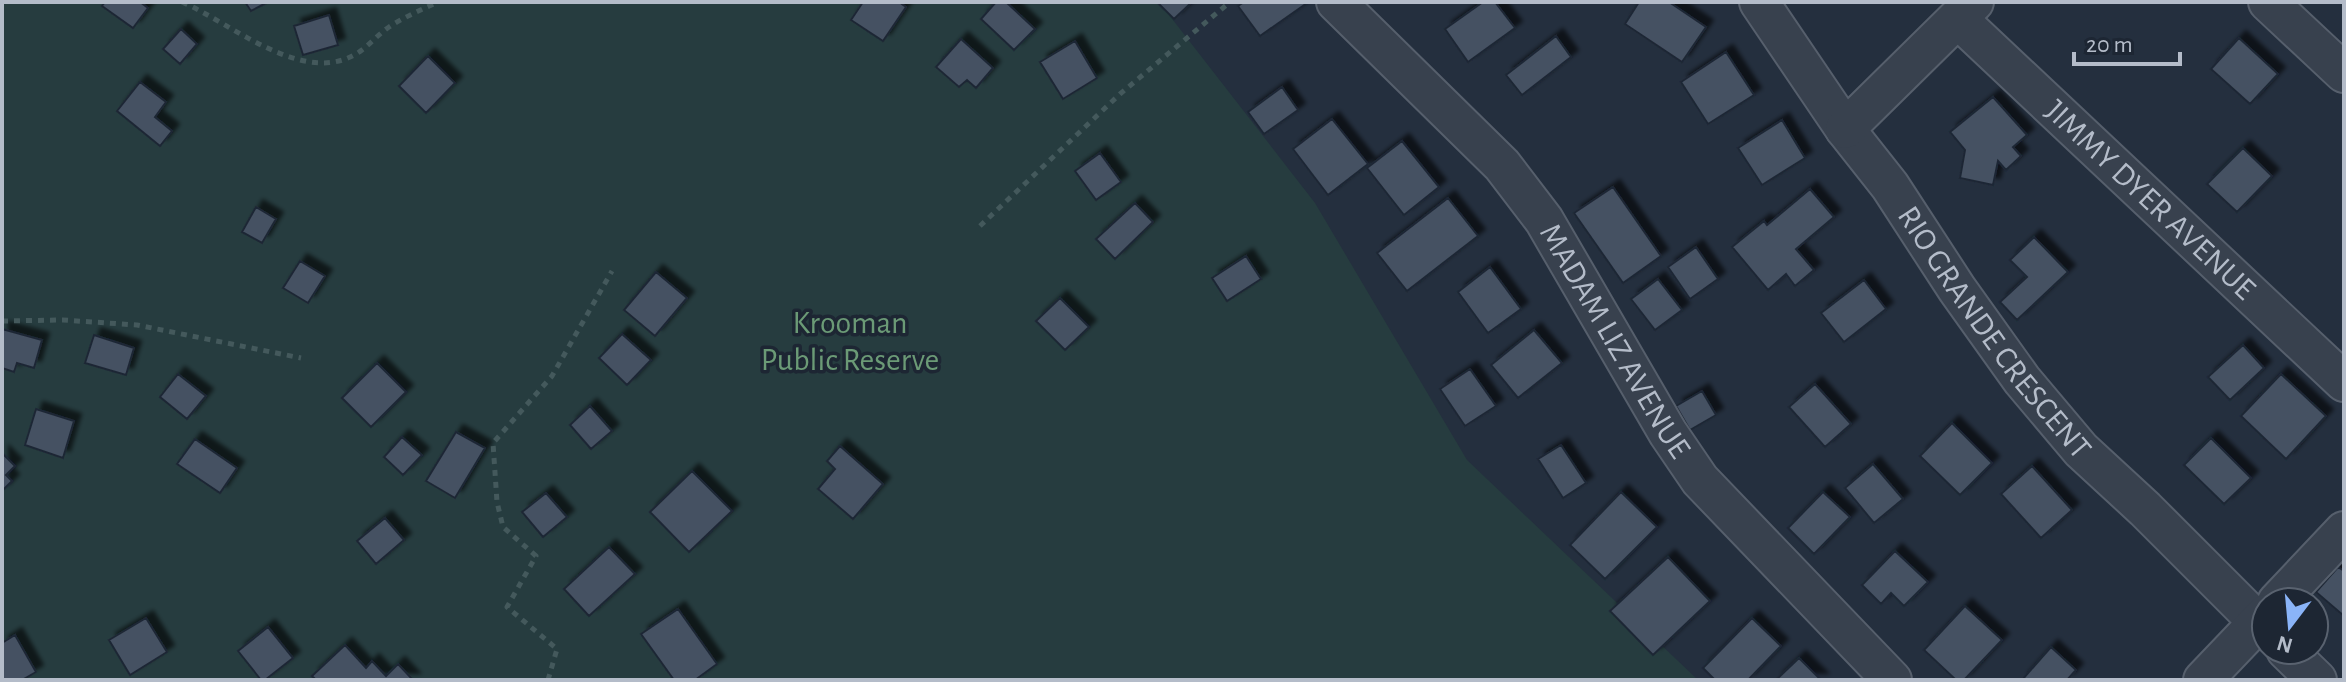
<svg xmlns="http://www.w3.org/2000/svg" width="2346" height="682" viewBox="0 0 2346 682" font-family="'Alegreya Sans',sans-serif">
<defs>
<filter id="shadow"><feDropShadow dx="7" dy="-7" stdDeviation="2" flood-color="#0009"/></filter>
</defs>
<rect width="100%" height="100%" fill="#242f3e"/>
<path fill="#263c3f" d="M2 2H1159L1315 203 1467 460 1698 680H2Z"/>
<path fill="#455162" stroke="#1f2835" stroke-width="2" filter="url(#shadow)" d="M105 2H140L148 8 133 28 102 6Z
M245 2H268L251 11Z
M863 2H899L906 7 883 41 851 20Z
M996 2H1006L1035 29 1014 50 981 19Z
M1157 2H1192L1174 19Z
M1244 2H1306L1307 3 1260 36 1238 6Z
M1483 2H1495L1515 28 1468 62 1445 29Z
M1639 2H1669L1706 27 1682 62 1625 24Z
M329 15 338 45 303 55 294 26Z
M181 29 197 44 180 64 163 49Z
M1556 36 1571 57 1522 95 1506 75Z
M2239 38 2278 74 2250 104 2211 69Z
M961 39 993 68 976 88 967 80 959 87 936 67Z
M1075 41 1097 78 1063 99 1040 62Z
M1726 52 1754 95 1708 124 1681 82Z
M428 56 455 83 426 113 399 86Z
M140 82 166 102 155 117 172 131 160 146 117 111Z
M1282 87 1298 110 1264 134 1248 112Z
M1993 97 2027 135 2013 147 2021 156 2006 170 1998 161 1993 185 1960 178 1965 150 1950 132Z
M1332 119 1368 164 1328 195 1293 149Z
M1782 120 1805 158 1762 185 1738 148Z
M1402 141 1439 187 1404 215 1367 168Z
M2243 148 2272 176 2237 212 2207 184Z
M1100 153 1121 182 1096 200 1075 171Z
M1613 187 1661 256 1623 283 1574 213Z
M1810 189 1834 217 1796 249 1814 270 1795 286 1786 274 1768 290 1732 247 1764 221 1767 225Z
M1448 198 1478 236 1407 291 1377 253Z
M1135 203 1153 222 1115 259 1096 239Z
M256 207 276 219 262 243 242 232Z
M2034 237 2068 272 2017 320 2000 302 2027 277 2010 260Z
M1696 247 1718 279 1690 299 1668 267Z
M1246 256 1261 279 1227 301 1212 278Z
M300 261 325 276 308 303 283 288Z
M1490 267 1521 309 1488 333 1458 292Z
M656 272 687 298 655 336 624 310Z
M1658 279 1682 310 1655 330 1631 299Z
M1864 280 1886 309 1844 342 1821 313Z
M1060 298 1089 327 1065 350 1036 321Z
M2 329 42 340 34 368 17 363 14 372 2 368Z
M1534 330 1562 363 1518 398 1491 365Z
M622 334 651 360 627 385 599 358Z
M94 335 134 348 126 375 85 363Z
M2243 345 2264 368 2230 400 2208 377Z
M377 363 406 392 371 427 342 398Z
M1470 369 1496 406 1465 426 1440 389Z
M178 374 206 396 187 419 160 397Z
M2281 374 2326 416 2286 459 2241 416Z
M1815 384 1851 424 1825 447 1789 407Z
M1702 391 1716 415 1690 430 1676 406Z
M590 406 612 431 591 449 570 425Z
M36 409 74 421 63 458 25 445Z
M1952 423 1992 463 1960 495 1920 456Z
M456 432 485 448 455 498 426 481Z
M402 437 422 455 403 475 384 457Z
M2211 438 2251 478 2224 504 2184 465Z
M195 439 237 468 220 493 177 464Z
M1561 445 1586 483 1563 498 1538 459Z
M840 446 883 484 853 519 818 489 835 469 827 461Z
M2 453 15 466 6 475 12 481 2 491Z
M1873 464 1903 499 1874 523 1845 488Z
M2032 466 2072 510 2041 538 2001 494Z
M692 471 732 511 689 552 650 512Z
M1621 492 1657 527 1605 579 1570 545Z
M1823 492 1850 517 1814 554 1788 528Z
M546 493 567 517 543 537 522 512Z
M385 518 404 540 376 564 357 541Z
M609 547 635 574 589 616 564 589Z
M1895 551 1928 582 1904 606 1891 593 1881 604 1862 585Z
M1668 557 1710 601 1653 655 1610 611Z
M2338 567 2344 571V616L2316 592Z
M1965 606 2002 640 1964 680H1956L1924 650Z
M678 609 717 664 695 680H674L641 634Z
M146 618 167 652 130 675 109 640Z
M1752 618 1781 646 1748 680H1715L1703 668Z
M268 627 293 658 265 680H261L238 651Z
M15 635 36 672 22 680H2V643Z
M345 645 366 668 372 661 386 676 398 664 413 680H316L312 676Z
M2051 647 2076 670 2067 680H2022Z
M1799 658 1821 680H1776Z"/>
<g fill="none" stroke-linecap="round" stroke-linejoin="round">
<defs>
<g id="street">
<path id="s1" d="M1336 2 1502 165 1544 220 1668 433 1700 480 1892 680"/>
<path id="s2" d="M1759 2 1845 129 1890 186 1957 289 2022 380 2081 450 2145 509 2266 630"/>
<path d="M2268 2 2344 73"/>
<path id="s3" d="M1958 19 2344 382"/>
<path d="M1845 129 1974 2"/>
<path d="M2277 602 2344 531"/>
<path d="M2286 650 2317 680"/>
<path d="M2203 680 2266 614"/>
</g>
</defs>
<use href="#street" stroke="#565f6c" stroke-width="42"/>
<path stroke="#44595c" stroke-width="5" stroke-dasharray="6 6" stroke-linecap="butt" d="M182 2C231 23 302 86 356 54 368 47 377 35 389 27 404 17 421 10 438 2
M980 226 1120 94 1230 2
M2 321 63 320 137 325 301 358
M548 680 557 649 507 607 536 556 503 527 497 502 493 443 552 376 612 271"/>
<use href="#street" stroke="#38414e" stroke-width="38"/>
</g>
<g text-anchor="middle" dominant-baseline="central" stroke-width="7" stroke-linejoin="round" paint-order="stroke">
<g font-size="32" fill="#b4bcc9" stroke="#1d2633">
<text stroke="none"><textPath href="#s3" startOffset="264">JIMMY DYER AVENUE</textPath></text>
<text stroke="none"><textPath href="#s2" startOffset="406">RIO GRANDE CRESCENT</textPath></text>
<text stroke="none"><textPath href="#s1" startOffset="442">MADAM LIZ AVENUE</textPath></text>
</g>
<g font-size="32" fill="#6b9a76" stroke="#1d2633">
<text x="850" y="323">Krooman<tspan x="850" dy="37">Public Reserve</tspan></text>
</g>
</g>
<rect width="2346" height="682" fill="none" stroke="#b4bcc9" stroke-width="8"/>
<g transform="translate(2290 626) rotate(196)"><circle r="38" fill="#1d2633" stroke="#59626f" stroke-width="2"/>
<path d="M0-6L14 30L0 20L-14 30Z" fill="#8ab4f8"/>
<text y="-12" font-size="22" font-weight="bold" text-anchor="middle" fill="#b4bcc9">N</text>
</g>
<path d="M2074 52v12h106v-12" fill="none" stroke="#b4bcc9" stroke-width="4"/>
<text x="2086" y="52" font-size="24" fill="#b4bcc9" stroke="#1d2633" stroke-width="6" paint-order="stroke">20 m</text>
</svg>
